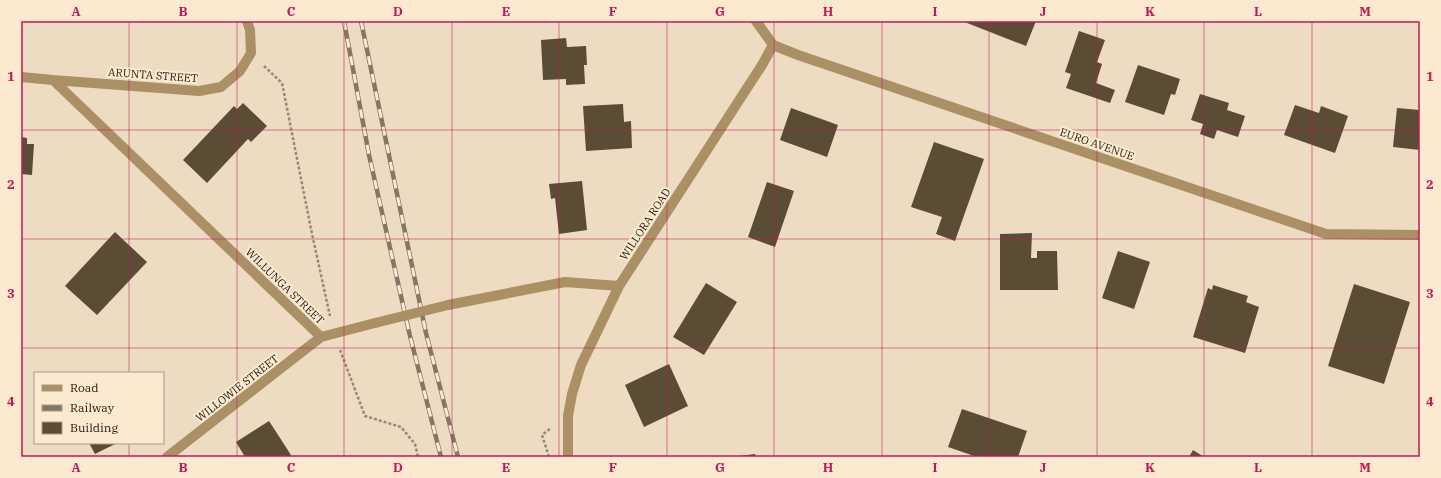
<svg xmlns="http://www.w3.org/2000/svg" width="1441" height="478" viewBox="0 0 1441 478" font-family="'IBM Plex Serif',serif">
<rect width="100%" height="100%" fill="#eedcc2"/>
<path fill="#5b4c35" d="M962 21H1036L1026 46Z
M1079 31 1105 40 1097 62 1102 64 1096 83 1115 90 1110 103 1066 88 1071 74 1065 72Z
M566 38 567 47 586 46 587 65H584L585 84 566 85V79L543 80 541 40Z
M1138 65 1180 79 1175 95 1171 94 1164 115 1125 102Z
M1200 94 1229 103 1227 110 1245 116 1238 137 1217 130 1214 139 1200 134 1203 124 1191 120Z
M243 103 267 126 251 142 248 139 207 183 183 160 234 106 237 109Z
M623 104 624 122 631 121 632 148 586 151 583 106Z
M1295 105 1319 113 1321 106 1348 116 1335 153 1284 135Z
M791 108 838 125 827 157 780 140Z
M1397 108 1420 110V150L1393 147Z
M21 137 27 138V144H34L32 175 21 174Z
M934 142 984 159 955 241 936 234 942 217 911 207Z
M582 181 587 230 559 234 555 198 551 199 549 184Z
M767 182 794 191 775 247 748 237Z
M115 232 147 262 97 315 65 286Z
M1032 233 1031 258H1037V251H1057L1058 290H1000V234Z
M1118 251 1150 262 1134 309 1102 298Z
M706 283 737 302 704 355 673 337Z
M1354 284 1410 302 1384 384 1328 366Z
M1213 285 1248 296 1246 302 1259 307 1245 353 1193 337 1208 288 1212 290Z
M669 364 688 406 644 427 625 385Z
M962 409 1027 431 1018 457H977L948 447Z
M269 421 291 455 288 457H245L236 442Z
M89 443H117L95 454Z
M1193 450 1204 457H1189Z
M755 454 756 457H740V456Z"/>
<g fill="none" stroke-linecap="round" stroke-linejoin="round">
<path stroke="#968976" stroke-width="2.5" stroke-dasharray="3 2" stroke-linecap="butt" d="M264 66 282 83 312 234 330 316
M340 350 365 416 401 427 415 444 418 457
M549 457 542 435 550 429"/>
<path stroke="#ac9065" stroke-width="10" d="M773 45 798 55 1326 234 1420 235
M21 77 53 80 321 337 375 323
M53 80 199 91 221 87 240 71 251 53 250 30 247 21
M448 305 565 282 619 286
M167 457 321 337
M568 457V416L572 394 581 365 619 286 762 65 773 45 756 21"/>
<defs>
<path id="rail" d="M344 21 369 155 410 336 441 457
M361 21 426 333 458 457"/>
</defs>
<use href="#rail" stroke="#837766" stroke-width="4.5"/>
<use href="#rail" stroke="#fbeacf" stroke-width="3" stroke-dasharray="9" stroke-linecap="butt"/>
<path stroke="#ac9065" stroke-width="10" d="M375 323 448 305"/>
</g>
<path fill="none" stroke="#c2185b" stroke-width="1" stroke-opacity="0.55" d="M129 21V373M237 21V457M344 21V457M452 21V457M559 21V457M667 21V457M774 21V457M882 21V457M989 21V457M1097 21V457M1204 21V457M1312 21V457M21 130H1420M21 239H1420M21 348H1420M129 443V457"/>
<g text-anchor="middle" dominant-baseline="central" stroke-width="4" stroke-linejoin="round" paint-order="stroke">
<g font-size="11" fill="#272017" stroke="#fbeacf">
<text transform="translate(153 75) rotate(4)">ARUNTA STREET</text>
<text transform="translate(1097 144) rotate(19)">EURO AVENUE</text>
<text transform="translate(645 224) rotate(-57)">WILLORA ROAD</text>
<text transform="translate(285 286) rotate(44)">WILLUNGA STREET</text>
<text transform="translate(237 388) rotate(-38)">WILLOWIE STREET</text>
</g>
</g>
<rect width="1441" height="478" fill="none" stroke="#fbeacf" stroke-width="44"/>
<rect x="34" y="372" width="130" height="72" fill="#fbeacf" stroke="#a69985"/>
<rect x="42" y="385" width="20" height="6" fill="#ac9065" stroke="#a69985"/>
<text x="70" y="392" font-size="12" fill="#272017">Road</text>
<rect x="42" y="405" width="20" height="6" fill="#837766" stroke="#a69985"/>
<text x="70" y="412" font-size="12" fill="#272017">Railway</text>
<rect x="42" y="422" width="20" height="12" fill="#5b4c35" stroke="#a69985"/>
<text x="70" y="432" font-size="12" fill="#272017">Building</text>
<rect x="22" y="22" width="1397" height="434" fill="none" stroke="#c2185b" stroke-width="1.5"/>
<g font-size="13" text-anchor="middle" font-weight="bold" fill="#c2185b">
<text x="76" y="16">A</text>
<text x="183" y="16">B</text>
<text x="291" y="16">C</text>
<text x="398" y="16">D</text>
<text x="506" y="16">E</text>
<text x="613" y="16">F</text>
<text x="720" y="16">G</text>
<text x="828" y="16">H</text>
<text x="935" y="16">I</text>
<text x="1043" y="16">J</text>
<text x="1150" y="16">K</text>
<text x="1258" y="16">L</text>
<text x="1365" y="16">M</text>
<text x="11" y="81">1</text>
<text x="1430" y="81">1</text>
<text x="11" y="189">2</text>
<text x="1430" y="189">2</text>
<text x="11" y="298">3</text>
<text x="1430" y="298">3</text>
<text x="11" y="406">4</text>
<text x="1430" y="406">4</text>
<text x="76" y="472">A</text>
<text x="183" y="472">B</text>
<text x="291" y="472">C</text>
<text x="398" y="472">D</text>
<text x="506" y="472">E</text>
<text x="613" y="472">F</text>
<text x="720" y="472">G</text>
<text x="828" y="472">H</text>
<text x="935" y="472">I</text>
<text x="1043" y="472">J</text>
<text x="1150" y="472">K</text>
<text x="1258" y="472">L</text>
<text x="1365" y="472">M</text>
</g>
</svg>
